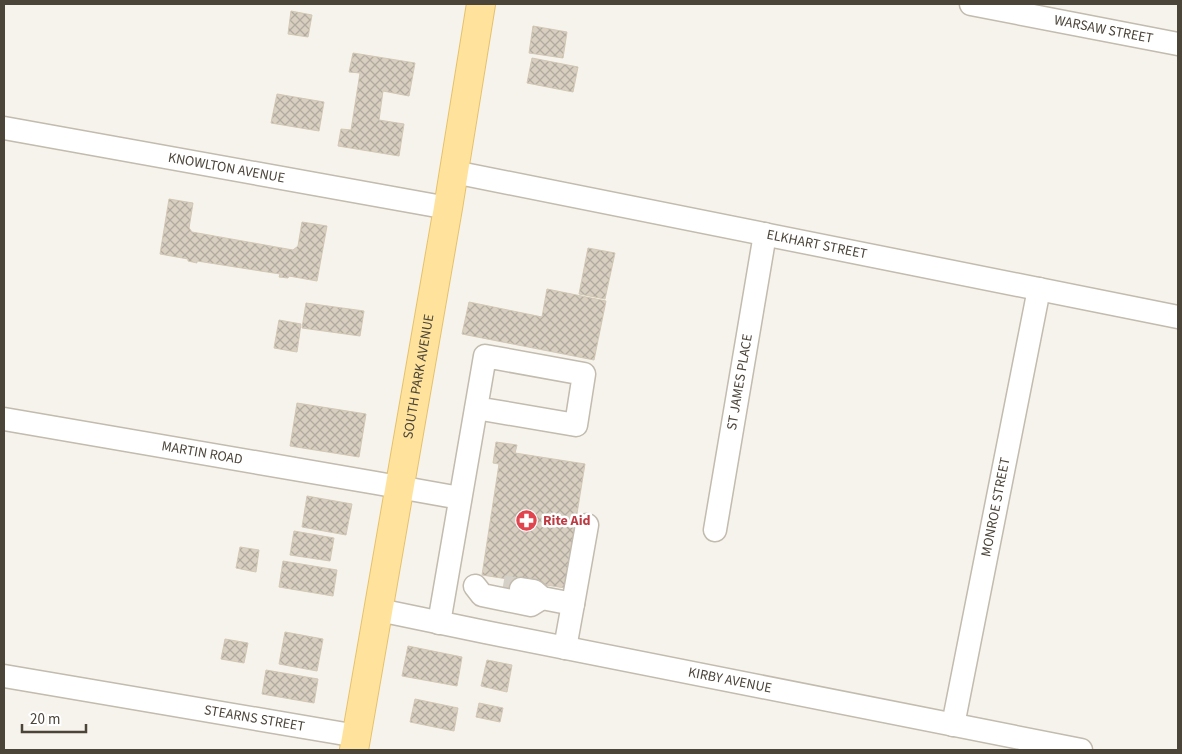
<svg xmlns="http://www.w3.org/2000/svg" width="1182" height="754" viewBox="0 0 1182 754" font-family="'Source Sans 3',sans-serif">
<defs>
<pattern id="building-cross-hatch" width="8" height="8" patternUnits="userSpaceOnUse" patternTransform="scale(1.25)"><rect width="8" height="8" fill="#d8cfc1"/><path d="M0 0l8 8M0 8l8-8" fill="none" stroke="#b1aa9e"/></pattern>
</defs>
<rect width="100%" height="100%" fill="#f6f3ec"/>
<path fill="url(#building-cross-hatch)" stroke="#d3c7b4" d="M291 11 312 15 308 37 288 34Z
M533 26 567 32 563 58 529 53Z
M353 53 415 63 409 96 383 91 379 120 404 124 399 156 338 146 341 129 351 130 360 73 349 72Z
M532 58 578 67 573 92 527 83Z
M277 94 324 102 319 131 271 123Z
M169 199 193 203 189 228 192 232 293 250 298 246 302 222 327 226 317 281 289 276 288 278 279 277 280 274 197 261V263L188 261V259L160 254Z
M588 248 615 253 605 299 579 294Z
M547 289 606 301 594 360 462 334 469 302 542 317Z
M306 303 364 311 360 336 302 328Z
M279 320 301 324 297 352 274 348Z
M297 403 366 414 359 457 290 446Z
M496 442 517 445 515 453 585 464 565 588 482 575 499 464 493 463Z
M307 496 352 504 346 535 302 527Z
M294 531 334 538 330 561 290 555Z
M240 547 259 550 256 572 236 568Z
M283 561 337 570 333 596 279 587Z
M285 632 323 639 317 671 279 664Z
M225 639 248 643 244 663 221 659Z
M408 646 462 657 457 686 402 676Z
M487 660 512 665 507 692 481 686Z
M266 670 318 679 314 703 262 694Z
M415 699 458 708 454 731 410 722Z
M479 703 503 708 500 722 476 717Z"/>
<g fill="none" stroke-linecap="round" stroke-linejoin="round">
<path stroke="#d4d0c8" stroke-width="22" stroke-dasharray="22 11" stroke-linecap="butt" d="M503 586 521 589"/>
<defs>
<g id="minor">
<path id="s1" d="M971 4 1178 44"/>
<path id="s2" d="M4 128 448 208"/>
<path id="s3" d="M454 172 1178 317"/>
<path id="s4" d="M4 419 376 483 460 498"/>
<path id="s5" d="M715 530 765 234"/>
<path d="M475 586 482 595 531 605 539 600"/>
<path d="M521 589 534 591 542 598 573 604 565 648"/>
<path d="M573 604 587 525"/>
<path id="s6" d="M379 610 485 632 1081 750"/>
<path d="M439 623C454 534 469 445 485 356L584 374 576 425 476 408"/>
<path id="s7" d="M4 676 357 736"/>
<path id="s8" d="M953 725 1039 289"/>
</g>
<g id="major">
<path id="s9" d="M354 750 448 208 481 4"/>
</g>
</defs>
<use href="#minor" stroke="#c2bbae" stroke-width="25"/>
<use href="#major" stroke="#e6c16a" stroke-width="30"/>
<use href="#minor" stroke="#fff" stroke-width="22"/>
<use href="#major" stroke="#ffe39c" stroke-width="28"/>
</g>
<defs>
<symbol id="pharmacy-disc" viewBox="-11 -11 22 22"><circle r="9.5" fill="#e0444e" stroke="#fff"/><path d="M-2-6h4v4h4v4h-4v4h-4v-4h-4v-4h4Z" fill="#fff"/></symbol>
</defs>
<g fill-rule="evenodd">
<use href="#pharmacy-disc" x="514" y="508" width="25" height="25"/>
</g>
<g text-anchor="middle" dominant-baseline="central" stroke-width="5" stroke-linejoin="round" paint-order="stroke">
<g font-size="14" fill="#4b4439" stroke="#fff">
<text stroke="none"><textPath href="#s1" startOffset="135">WARSAW STREET</textPath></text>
<text stroke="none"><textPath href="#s2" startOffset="226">KNOWLTON AVENUE</textPath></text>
<text stroke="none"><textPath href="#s3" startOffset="370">ELKHART STREET</textPath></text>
<text stroke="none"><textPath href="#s9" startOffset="379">SOUTH PARK AVENUE</textPath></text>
<text stroke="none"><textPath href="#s5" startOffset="150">ST JAMES PLACE</textPath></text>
<text stroke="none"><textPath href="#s4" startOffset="201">MARTIN ROAD</textPath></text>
<text stroke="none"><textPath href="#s8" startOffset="222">MONROE STREET</textPath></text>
<text stroke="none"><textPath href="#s6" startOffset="358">KIRBY AVENUE</textPath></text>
<text stroke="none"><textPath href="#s7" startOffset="254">STEARNS STREET</textPath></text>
</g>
<g font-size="14" font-weight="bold" fill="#be3a42" stroke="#fff" text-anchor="start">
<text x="543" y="521">Rite Aid</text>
</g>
</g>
<rect width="1182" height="754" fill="none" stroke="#4b4439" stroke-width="10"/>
<path d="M22 724v8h64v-8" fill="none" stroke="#4b4439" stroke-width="2.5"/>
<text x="30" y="724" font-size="15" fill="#4b4439" stroke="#ffffff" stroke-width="4" paint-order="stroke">20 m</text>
</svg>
